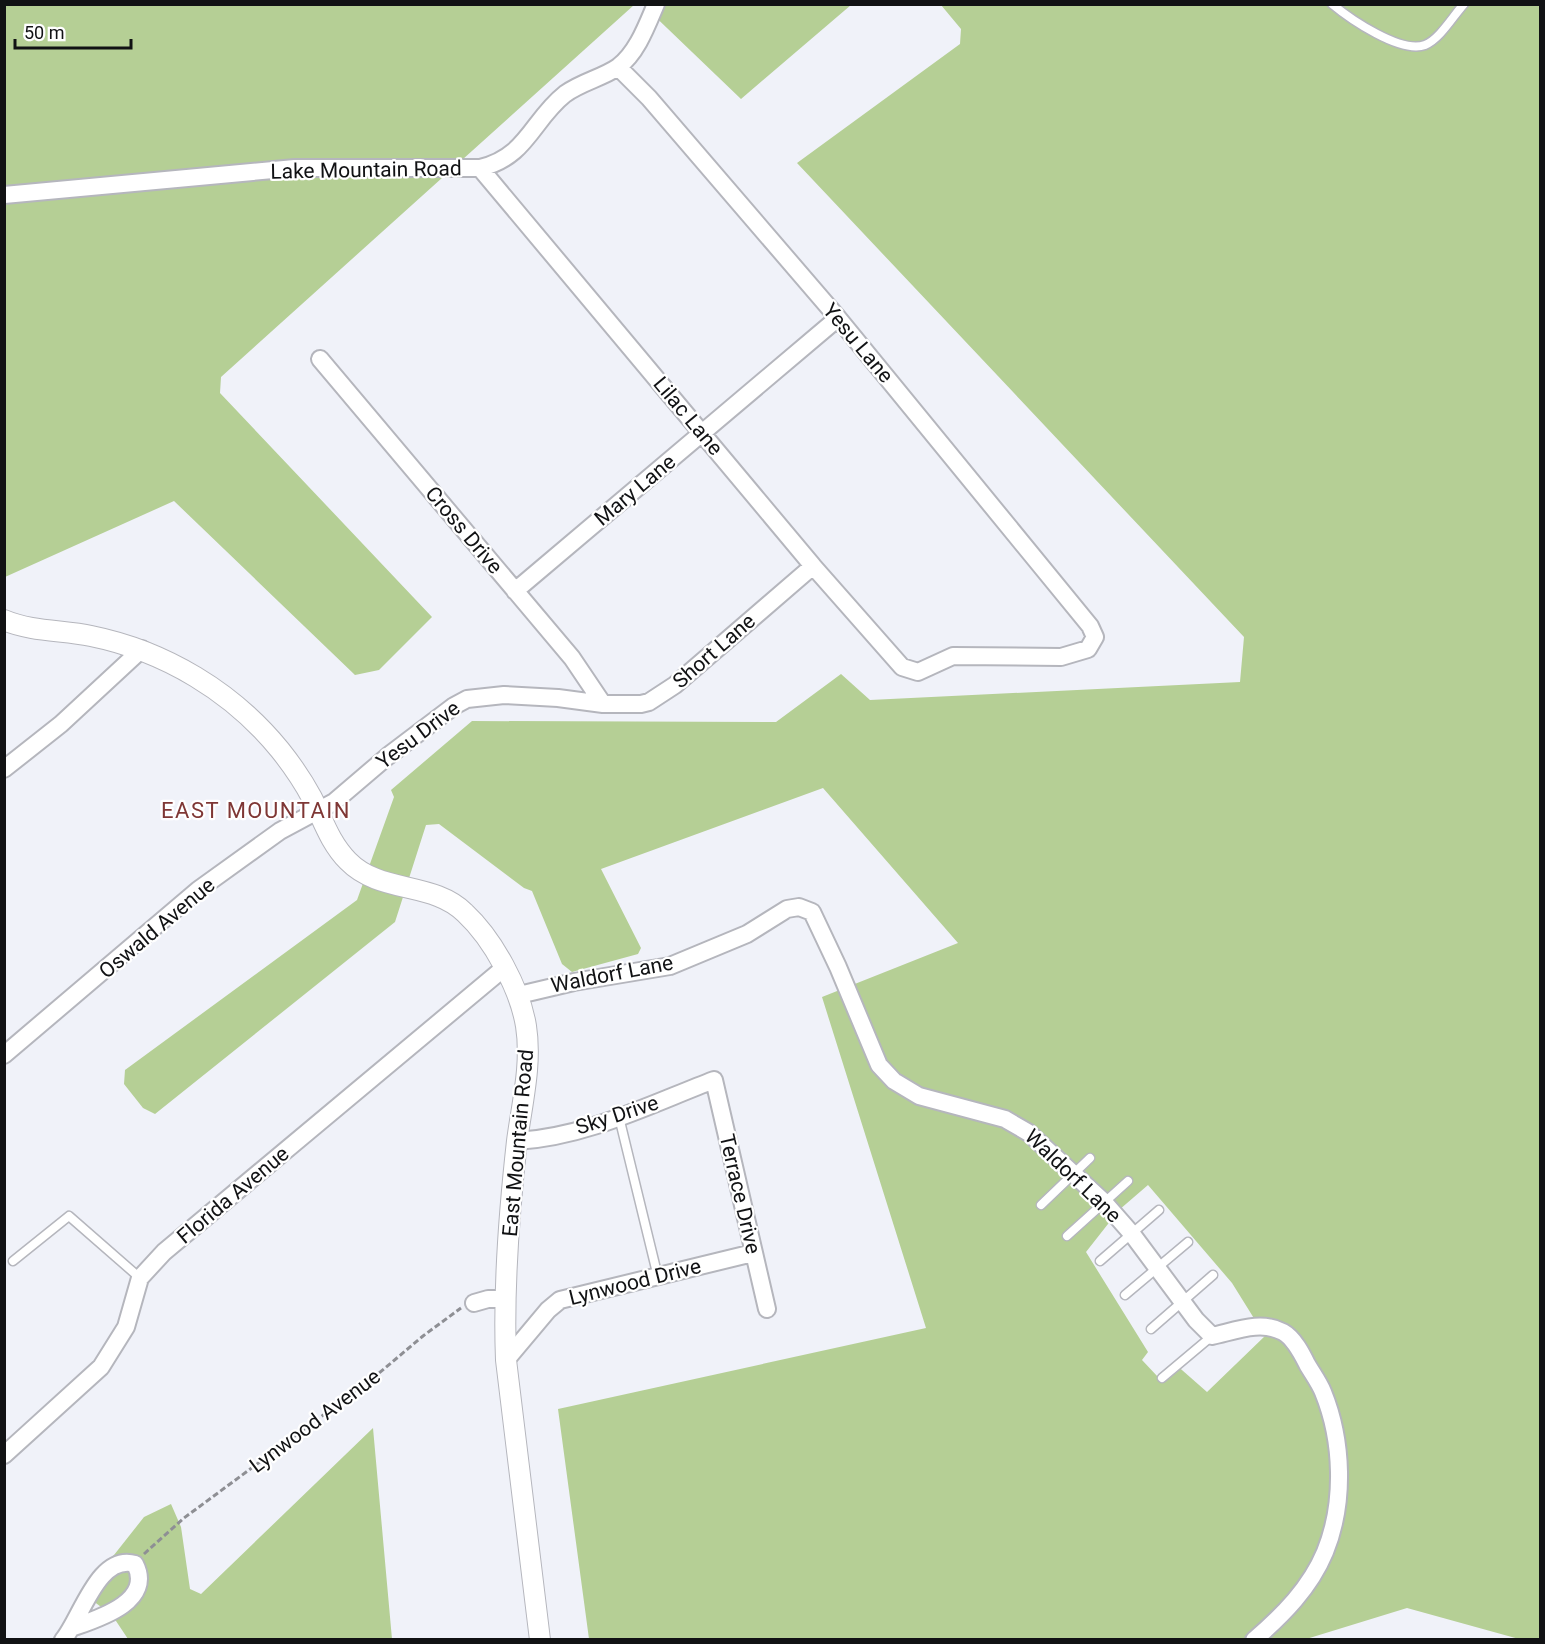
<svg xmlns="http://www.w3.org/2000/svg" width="1545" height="1644" viewBox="0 0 1545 1644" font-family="Roboto,sans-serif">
<rect width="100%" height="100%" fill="#f0f2f9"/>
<path fill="#b5cf95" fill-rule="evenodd" d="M5 5H634L221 377 220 393 432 617 379 670 355 675 174 501 5 577Z
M643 5H851L741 99Z
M941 5H1540V1639H1519L1407 1608 1303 1640 589 1639 558 1409 926 1328 822 997 958 943 823 788 601 869 641 948 638 954 572 972 562 964 532 891 524 888 439 824 426 825 395 922 155 1114 143 1108 124 1084 125 1070 357 900 394 797 391 790 472 721 776 722 841 674 870 700 1240 682 1244 637 797 163 960 44 961 29ZM1148 1185 1232 1283 1265 1336 1207 1392 1174 1363 1158 1377 1142 1360 1148 1352 1086 1252 1119 1210Z
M373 1428 392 1639H128L112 1615 85 1595 93 1572 114 1555 144 1517 171 1504 181 1527 190 1589 201 1594Z"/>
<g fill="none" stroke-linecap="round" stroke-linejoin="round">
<defs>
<path id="service" d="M1332 4C1350 19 1401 54 1425 45 1440 39 1453 16 1464 4
M619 1117 658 1277
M1041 1205 1090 1158
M1067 1236 1128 1181
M13 1261 69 1216 140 1278
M1100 1261 1159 1210
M1125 1295 1188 1242
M1151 1329 1213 1275
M1162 1378 1212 1336"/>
<path id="minor" d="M480 168 813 566 902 667 918 672 953 656 1061 657 1088 649 1095 637 1090 626 838 318 649 98 618 67
M4 195 295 168H480C527 157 532 120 565 94 581 82 602 78 618 67 637 53 647 25 656 4
M320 359 572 658 603 704
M515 591 838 318
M4 769 61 724 142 649
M519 995 574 982 670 966 747 934 787 909 799 907 812 912 838 967 879 1065 894 1081 919 1096 1005 1119 1029 1133 1104 1202 1132 1234 1196 1320 1212 1336C1235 1331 1261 1320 1283 1332 1294 1338 1302 1354 1307 1364 1312 1373 1319 1382 1323 1392 1343 1441 1345 1503 1325 1552 1310 1588 1283 1615 1254 1640
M4 1055 198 890 280 831 334 802 388 756 454 706 467 699 504 695 558 698 603 704H641L649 702 675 685 813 566
M517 1141C586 1137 651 1104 714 1080L767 1309
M474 1303 488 1299H504
M506 1360 548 1310 560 1300 753 1253
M4 1455 101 1367 126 1327 140 1278 164 1252 504 968
M63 1640C81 1619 98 1553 135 1564 154 1601 100 1618 74 1627"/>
<path id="tertiary" d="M4 620C32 632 63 630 91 636 165 651 233 692 280 750 292 765 303 781 312 798 323 820 330 843 348 861 380 894 433 881 465 913 493 939 520 989 526 1026 532 1064 522 1103 517 1141 509 1213 503 1286 506 1360L540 1640"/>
</defs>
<use href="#service" stroke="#b5b6bd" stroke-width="11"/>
<use href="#minor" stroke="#b5b6bd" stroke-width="20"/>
<use href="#tertiary" stroke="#b5b6bd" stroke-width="22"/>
<path stroke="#8e8f94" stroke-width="3" stroke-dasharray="6 3" stroke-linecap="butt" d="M144 1554 184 1518 372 1379 423 1336 461 1308"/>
<use href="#service" stroke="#fff" stroke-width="8"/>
<use href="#minor" stroke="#fff" stroke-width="16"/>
<use href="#tertiary" stroke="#fff" stroke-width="20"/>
</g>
<g text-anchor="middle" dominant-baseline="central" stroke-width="4.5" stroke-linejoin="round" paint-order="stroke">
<g font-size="21" fill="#111214" stroke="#fff">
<text transform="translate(366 170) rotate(-1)">Lake Mountain Road</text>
<text transform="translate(858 343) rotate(50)">Yesu Lane</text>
<text transform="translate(688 416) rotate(50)">Lilac Lane</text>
<text transform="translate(635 490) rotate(-40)">Mary Lane</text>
<text transform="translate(464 530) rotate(50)">Cross Drive</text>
<text transform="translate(714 651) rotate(-41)">Short Lane</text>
<text transform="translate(418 735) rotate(-37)">Yesu Drive</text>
<text transform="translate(157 928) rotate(-40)">Oswald Avenue</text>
<text transform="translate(612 974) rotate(-11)">Waldorf Lane</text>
<text transform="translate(617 1115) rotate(-18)">Sky Drive</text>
<text transform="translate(518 1143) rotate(-85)">East Mountain Road</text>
<text transform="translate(1073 1176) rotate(44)">Waldorf Lane</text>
<text transform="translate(740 1194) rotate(77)">Terrace Drive</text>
<text transform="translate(233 1195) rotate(-40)">Florida Avenue</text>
<text transform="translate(635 1282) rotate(-14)">Lynwood Drive</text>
<text transform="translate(315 1421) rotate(-37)">Lynwood Avenue</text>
</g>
<g font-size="22" letter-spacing="1.5" fill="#7f3735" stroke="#fff">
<text x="256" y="810">EAST MOUNTAIN</text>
</g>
</g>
<rect width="1545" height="1644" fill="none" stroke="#111214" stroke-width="12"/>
<path d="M15 39v9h116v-9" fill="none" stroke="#111214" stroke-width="3"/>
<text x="24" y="39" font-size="18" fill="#111214" stroke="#ffffff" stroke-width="4.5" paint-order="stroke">50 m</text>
</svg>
